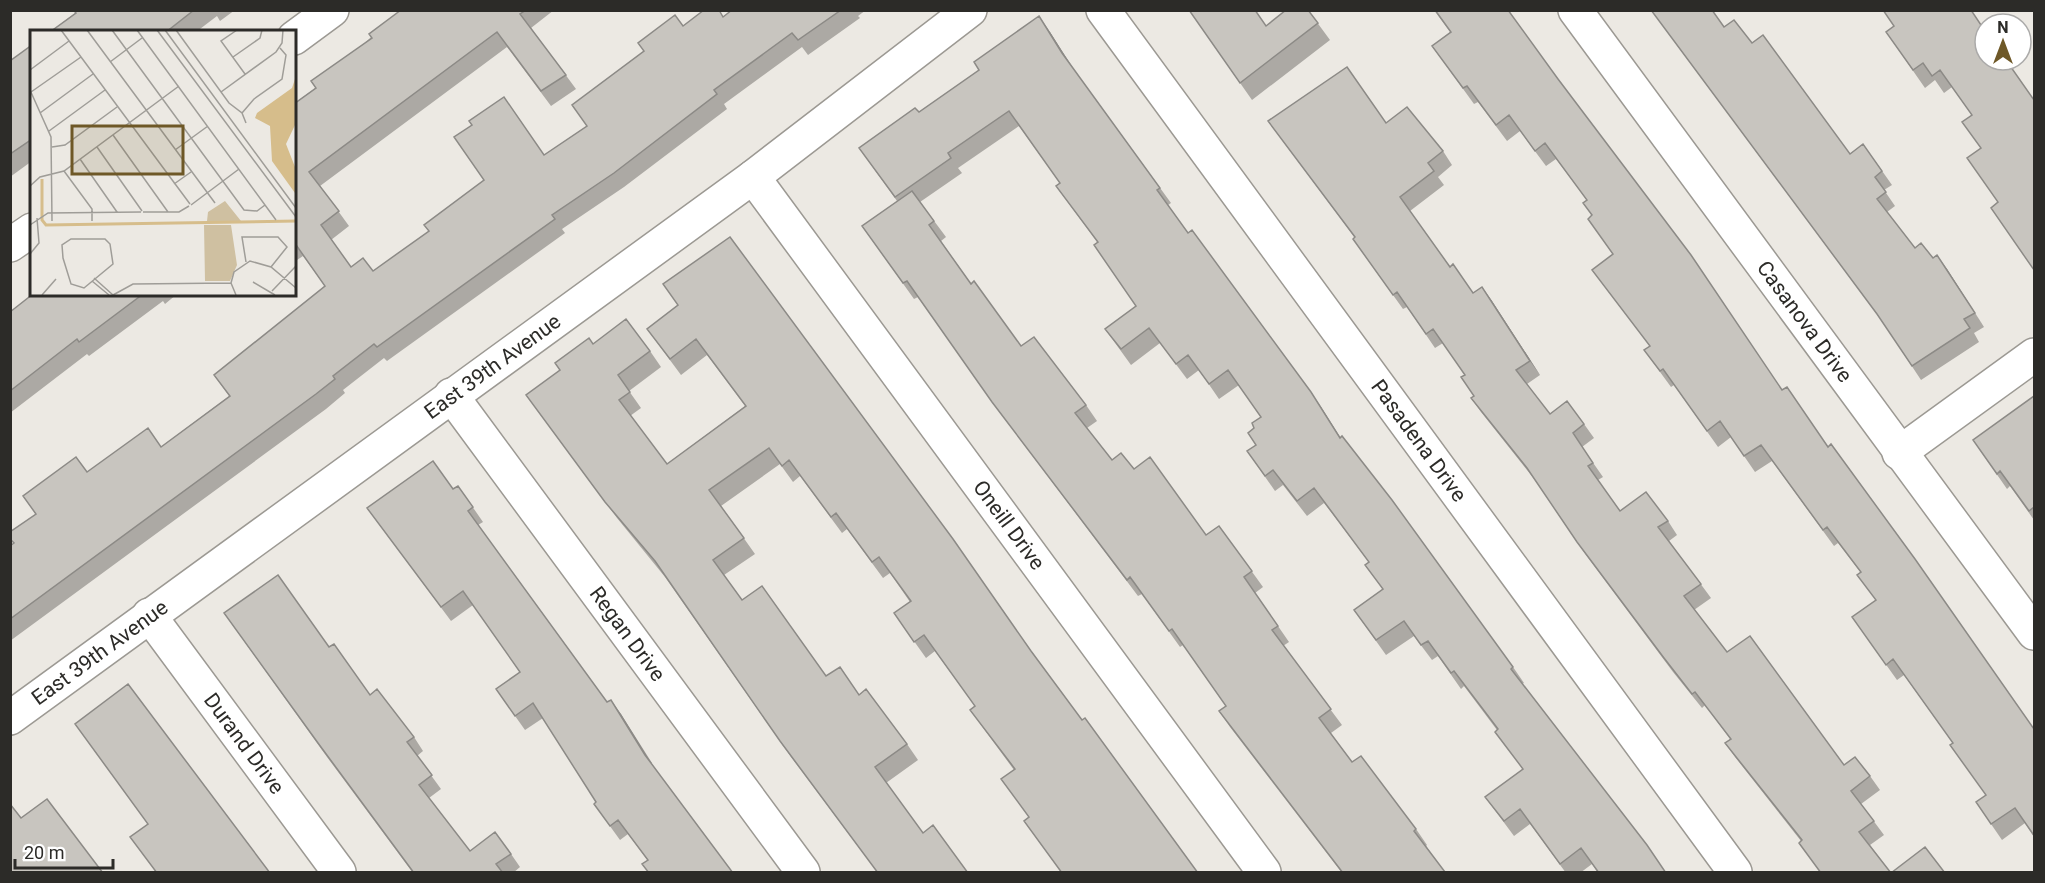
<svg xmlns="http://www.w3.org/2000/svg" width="2045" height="883" viewBox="0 0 2045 883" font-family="Roboto,sans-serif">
<rect width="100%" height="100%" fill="#ece9e3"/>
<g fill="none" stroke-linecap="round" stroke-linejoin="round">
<defs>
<g id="street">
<path id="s1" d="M1103 10 1735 872"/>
<path id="s2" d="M1575 10 2034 633"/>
<path d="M294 38 332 10"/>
<path id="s3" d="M753 177 1264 872"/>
<path d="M10 245 32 230"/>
<path id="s4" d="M451 395 803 872"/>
<path d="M1899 453 2034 355"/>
<path id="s5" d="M149 615 339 872"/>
<path id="s6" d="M10 718 753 177 970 10"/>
</g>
</defs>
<use href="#street" stroke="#9c9993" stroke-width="36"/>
<use href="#street" stroke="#fff" stroke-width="33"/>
</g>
<path fill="#aca9a4" d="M73 10H235L220 21 217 16 196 32H50L75 13Z
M401 10H554L531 28 576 89 551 106 507 47 320 186 349 226 331 240 351 267 373 271 587 126 683 26 723 17 732 10H866L858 16 860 18 808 55 802 47 724 104 727 109 624 187 562 229 565 233 387 361 384 358 343 390 345 393 326 409 10 641V546L14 543 36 514 23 496 87 472 161 447 229 396 214 375 325 286 303 256 294 262V104L315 88Z
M1189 10 1266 26 1308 10 1330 40 1252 100Z
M1434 10 1782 390 1828 447 2034 729V837L2025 823 2002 840 1991 824 1986 795 1953 743 1904 675 1897 680 1852 617 1876 600 1857 575 1861 573 1838 543 1834 546 1772 461 1755 472 1731 437 1718 447 1674 385 1671 387 1644 350 1650 346 1592 270 1613 254 1592 215 1587 200 1556 159 1546 166 1520 131 1507 141 1478 102 1474 104 1432 46 1450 32Z
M1651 10H1712L1724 27 1752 43 1850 154 1863 144 1892 185 1884 190 1895 206 1887 212 1915 248 1933 258 1947 269 1984 327 1974 333 1979 342 1921 380 1882 321Z
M1971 10 1998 202 1981 148 1972 115 1952 87 1944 93 1935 80 1925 88 1886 32 1894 26Z
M1050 32 1070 64 1171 203 1168 205 1188 233 1321 407 1340 437 1513 667 1524 683 1522 684 1666 873H1598L1592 864 1580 873H1566L1530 824 1514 836 1485 797 1523 769 1495 732 1497 730 1464 686 1461 689 1438 656 1432 660 1414 636 1386 655 1354 610 1383 589 1365 565 1369 562 1324 503 1307 516 1283 485 1275 491 1247 451 1256 445 1254 428 1261 417 1239 385 1219 399 1199 370 1187 379 1160 343 1131 365 1105 329 1136 306 1097 242 1056 186 1060 183 1019 126 958 168 962 173 920 202 946 237 941 241 971 284 1021 346 1086 405 1097 421 1087 428 1112 460 1134 469 1206 535 1219 526 1263 587 1255 593 1289 642 1283 646 1342 725 1331 733 1352 762 1416 829 1427 845 1426 846 1445 873H1342L1230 727 1219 711 1226 706 1183 645 1180 647 1142 594 1138 596 1004 418 918 297 914 299 862 226 897 201 859 148 919 112 979 70Z
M32 45V161L10 177V61Z
M1268 121 1386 123 1443 151 1452 165 1438 177 1444 185 1410 211 1450 267 1473 293 1482 287 1492 301 1540 375 1527 384 1550 414 1584 424 1594 438 1582 447 1603 477 1598 480 1620 511 1668 521 1677 535 1669 541 1711 598 1694 610 1727 652 1844 765 1870 776 1880 790 1861 804 1884 835 1870 845 1891 873H1821L1799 843 1801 841 1735 757 1725 743 1730 739 1705 705 1702 708 1673 672 1586 555 1535 480 1481 412 1471 398 1474 396 1465 375 1443 343 1435 348 1407 307 1403 309 1353 239 1355 238Z
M33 294H177L165 304 163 301 89 356 87 354 10 413V312Z
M678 305 1032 652 1082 720 1198 873H1062L1024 821 1029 817 1014 770 970 710 975 706 935 651 926 658 894 613 910 602 890 573 883 578 847 529 842 533 800 476 793 482 780 464 721 506 755 554 724 575 742 600 826 676 859 695 907 744 918 760 886 783 923 833 968 873H878L791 757 665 577 617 518 526 395 560 371 593 344 650 351 661 367 629 391 641 408 630 416 667 464 745 406 707 355 681 375 647 329Z
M2034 396V520L2010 486 2007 489 1973 440Z
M458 486 483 522 478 525 607 702 621 714 652 763 648 861 628 834 620 840 594 804 596 802 543 718 525 730 496 689 520 672 473 605 451 621 367 508 453 489Z
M224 613 329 647 370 695 414 737 423 751 417 756 441 789 429 798 470 851 511 854 520 867 513 873H413L327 757Z"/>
<path fill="#8c8a86" d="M1039 16 1050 32 1073 68 1062 53Z
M1937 255 1947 269 1984 327 1975 313Z
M1482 287 1492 301 1540 375 1530 361Z
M1311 392 1321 407 1350 453 1340 438Z
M611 700 621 714 655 769 645 755Z"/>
<path fill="#c8c5bf" stroke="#8c8a86" stroke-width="1.5" d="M74 10H194L166 32H50L76 13Z
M401 10H526L520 14 566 75 541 91 497 32 309 172 339 211 321 225 351 267 363 258 373 271 429 231 424 225 484 180 454 137 472 125 469 121 504 97 544 155 587 126 572 105 644 51 638 43 675 15 683 26 704 10H719L723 17 732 10H841L798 40 792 33 714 90 717 94 614 173 552 215 555 219 377 347 374 344 333 376 335 379 316 394 10 619V546L14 543 10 539V532L36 514 23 496 76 457 87 472 148 428 161 447 230 396 214 375 325 286 294 242V104L316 88 311 81 372 38 369 34Z
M1189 10H1255L1266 26 1286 10H1308L1318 23 1240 83Z
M1435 10H1508L1558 79 1691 255 1782 390 1787 387 1828 447 1831 444 1915 559 2034 729V833L2033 834 2015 808 1991 824 1976 802 1986 795 1950 745 1953 743 1893 659 1886 665 1852 617 1876 600 1857 575 1861 572 1827 527 1823 530 1761 445 1744 456 1720 421 1707 431 1663 369 1660 371 1644 350 1650 346 1592 270 1613 254 1588 219 1592 215 1583 203 1587 200 1545 143 1535 151 1509 115 1496 125 1467 86 1463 88 1432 46 1451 32Z
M1651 10H1712L1724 27 1734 20 1752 43 1763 35 1850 154 1863 144 1882 171 1875 177 1886 192 1877 199 1915 248 1921 243 1933 258 1937 255 1975 313 1964 319 1970 328 1912 366 1877 314Z
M1883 10H1971L1985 31V60H2006L2034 100V270L1991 208 1998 202 1967 158 1981 148 1962 122 1972 115 1940 70 1932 76 1923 63 1913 70 1886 32 1894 26Z
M1039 16 1062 53 1160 188 1157 190 1188 233 1192 230 1311 392 1340 438 1342 436 1392 500 1513 667 1511 669 1647 845 1666 873H1599L1581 848 1560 864 1520 809 1504 821 1485 797 1523 769 1495 732 1498 729 1454 671 1451 673 1428 641 1421 645 1404 621 1376 640 1354 610 1383 589 1365 565 1369 562 1314 488 1297 501 1273 470 1265 476 1247 451 1256 445 1248 433 1254 428 1252 423 1261 417 1228 370 1209 384 1188 355 1176 364 1149 328 1121 349 1105 329 1136 306 1094 245 1098 242 1056 186 1060 183 1009 111 948 153 951 158 895 197 859 148 915 108 919 112 979 70 974 62Z
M32 45V139L10 154V61Z
M1347 67 1386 123 1407 107 1443 151 1428 163 1434 171 1400 197 1450 267 1453 264 1473 293 1482 287 1530 361 1516 370 1550 414 1567 401 1584 424 1573 433 1593 463 1588 466 1620 511 1646 492 1668 521 1658 527 1701 584 1684 596 1727 652 1750 636 1844 765 1855 757 1870 776 1851 791 1874 821 1859 832 1891 873H1821L1799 843 1802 840 1725 743 1731 739 1695 692 1692 694 1664 658 1577 542 1527 468 1471 398 1474 396 1461 377 1465 375 1433 329 1426 334 1397 292 1393 295 1353 239 1355 237 1268 121Z
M912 191 934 221 929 225 971 284 974 281 1021 346 1034 337 1086 405 1075 413 1112 460 1121 453 1134 469 1150 457 1206 535 1219 526 1252 571 1244 577 1278 626 1272 630 1331 709 1319 718 1352 762 1361 756 1416 829 1414 831 1445 872 1343 873 1219 711 1226 706 1172 629 1169 631 1130 577 1127 580 992 402 907 281 903 283 862 226Z
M730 237 953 539 1031 651 1082 720 1085 718 1198 873H1062L1024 821 1029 817 1001 779 1015 769 970 710 975 706 924 635 914 642 894 613 911 601 879 557 872 562 836 513 831 517 789 460 782 466 769 448 709 490 744 538 713 560 742 600 762 586 826 676 840 667 859 695 866 689 907 744 875 767 923 833 933 825 968 873H878L780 741 655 561 605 502 526 395 560 370 555 363 589 338 593 344 626 319 650 351 618 375 630 392 619 400 667 464 746 406 696 339 670 359 647 329 678 305 663 284Z
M33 294H143L79 342 77 339 10 391V312Z
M2034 396V507L2029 511 2000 471 1997 474 1973 440Z
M433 461 453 489 458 486 473 507 468 511 607 702 611 700 645 755 733 873H649L642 864 648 860 618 820 610 826 594 804 596 802 533 703 515 716 496 689 520 672 463 591 441 607 367 508Z
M278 575 329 647 334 644 370 695 377 689 414 737 407 742 432 775 419 785 470 851 495 832 511 854 496 864 503 873H414L318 743 224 613Z
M128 684 270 873H157L130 837 148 824 75 724Z
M47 799 103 873H10V804L21 818Z
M1925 847 1945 873H1891Z"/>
<g text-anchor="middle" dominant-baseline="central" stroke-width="5" stroke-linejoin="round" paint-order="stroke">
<g font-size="21" fill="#2c2b28" stroke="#fff">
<text stroke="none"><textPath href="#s2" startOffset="387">Casanova Drive</textPath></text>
<text stroke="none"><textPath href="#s6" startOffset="597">East 39th Avenue</textPath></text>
<text stroke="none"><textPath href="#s1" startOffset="534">Pasadena Drive</textPath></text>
<text stroke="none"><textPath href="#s3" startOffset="432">Oneill Drive</textPath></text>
<text stroke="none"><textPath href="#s4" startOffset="297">Regan Drive</textPath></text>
<text stroke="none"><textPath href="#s6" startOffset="111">East 39th Avenue</textPath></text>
<text stroke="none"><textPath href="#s5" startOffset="160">Durand Drive</textPath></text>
</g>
</g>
<g transform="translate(30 30)">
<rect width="266" height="266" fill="#ece9e3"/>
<path d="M195 171 211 191H177L178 182ZM174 195H201L207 235 200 251H175Z" fill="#cfc0a1"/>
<path d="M265 49V95L256 114 265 137V163L242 131 240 96 225 88 227 83 262 58Z" fill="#d6bd8b"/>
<path fill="none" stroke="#d6bd8b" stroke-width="3" d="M12 149V190L16 195 266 191"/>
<path fill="none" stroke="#9f9d98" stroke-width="1.5" d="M31 0 160 174M57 0 185 173M82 0 214 180 227 181 235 175M107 0 246 190M127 0 266 187M135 0 266 178M146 0 199 73 212 83 216 93M207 0 191 11 215 44M203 27 230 8 232 0M80 32 112 8M0 40 39 11M0 60 21 107 22 191M1 62 51 27M191 62 246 22 252 13 253 0M10 83 63 44M212 83 224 69 252 49 256 25 250 18M19 101 75 60M83 105 138 182M22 117 35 115 87 77M67 117 112 181M145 120 178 96M50 129 87 182M34 141 62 179V191M144 154 161 142M0 156 10 147 34 141 149 56M161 175 209 139M113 182H149L159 176M0 195 18 183 111 182M41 209H75L80 214 83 234 54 258 41 254 33 228 32 215ZM0 224 9 213 7 188M216 232 212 207H248L257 217 241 237M64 248 83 265M62 251 79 265M223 252 245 265M242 261 266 236M12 265 26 249M83 265 103 254 201 253M206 265 201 253 204 242 220 231 241 237 266 258"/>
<path fill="#6e5827" fill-opacity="0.15" stroke="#6e5827" stroke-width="3" d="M42 96H153V144H42Z"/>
<rect width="266" height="266" fill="none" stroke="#2c2b28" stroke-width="3"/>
</g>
<rect width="2045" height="883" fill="none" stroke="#2c2b28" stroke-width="24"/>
<g transform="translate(2003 42)"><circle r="28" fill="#ffffff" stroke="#abaaa9" stroke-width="1.5"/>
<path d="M0-4.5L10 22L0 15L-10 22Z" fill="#6e5827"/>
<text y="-9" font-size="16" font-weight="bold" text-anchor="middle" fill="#2c2b28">N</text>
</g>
<path d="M15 859v9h98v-9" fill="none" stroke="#2c2b28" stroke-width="3"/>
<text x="24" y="859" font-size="18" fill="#2c2b28" stroke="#ffffff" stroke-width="4.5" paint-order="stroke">20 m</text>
</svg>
